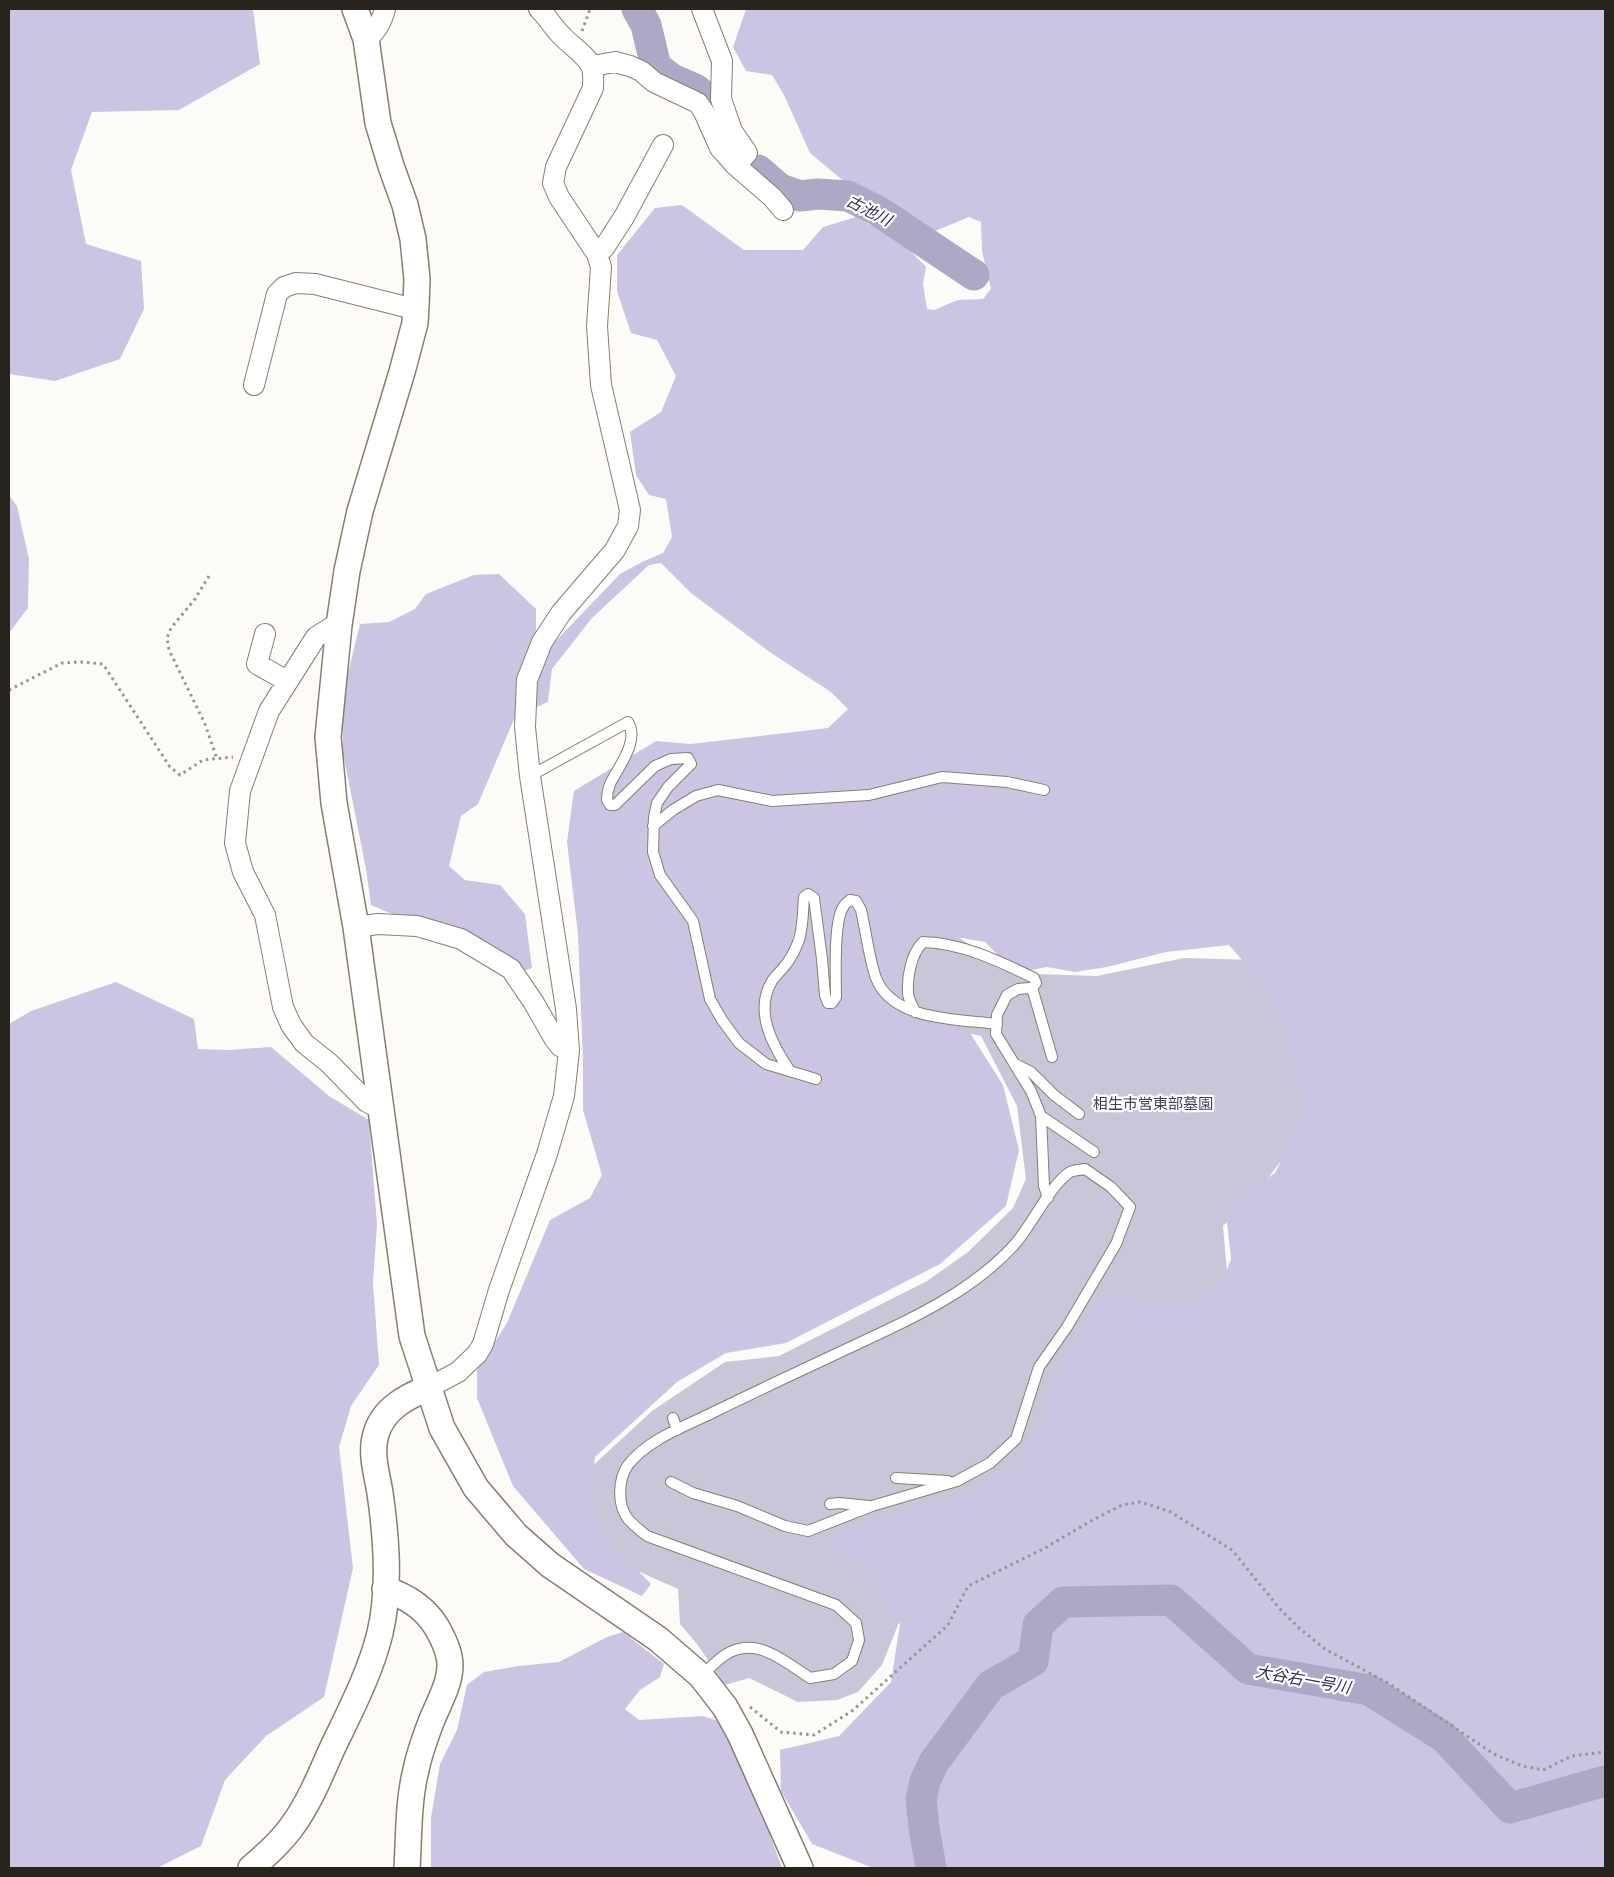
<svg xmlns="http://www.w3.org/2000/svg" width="1614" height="1877" viewBox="0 0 1614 1877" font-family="'Archivo Narrow','Noto Sans JP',sans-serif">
<rect width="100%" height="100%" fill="#fdfbf8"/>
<path fill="#cac6da" d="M931 920 980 951 1037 974 1097 976 1184 958 1253 960 1282 1011 1308 1096 1305 1130 1254 1196 1223 1226 1228 1284 1036 1448 904 1610 882 1665 858 1692 837 1700 798 1702 749 1678 725 1685 697 1644 680 1624 678 1589 620 1563 582 1492 586 1472 652 1411 725 1362 779 1356 927 1281 968 1252 1013 1208 1026 1179 1017 1106 981 1036 897 1018 803 967Z"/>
<path fill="#cbc4e3" d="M9 9H253L260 64 179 110 92 112 71 170 86 244 141 261 144 309 120 359 55 381 9 374Z
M746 9H1605V1868H873L812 1844 781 1791 780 1750 839 1736 891 1682 900 1624 858 1563 826 1545 841 1529 966 1494 1014 1461 1044 1418 1062 1360 1101 1294 1115 1293 1136 1302 1190 1304 1222 1283 1231 1259 1226 1213 1241 1197 1275 1173 1301 1121 1297 1064 1264 985 1229 945 1166 952 1107 967 1075 972 1047 967 1016 973 985 942 927 932 912 936 897 974 922 1010 970 1033 1003 1085 1019 1150 1006 1206 940 1264 786 1343 726 1353 677 1382 595 1457 591 1500 612 1544 651 1584 642 1596 584 1569 513 1486 477 1398V1370L507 1323 550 1220 590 1198 602 1175 583 1110V1061L578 934 567 842 574 791 656 741 691 744 828 728 848 709 831 692 771 653 691 593 661 563 649 565 592 618 552 669 548 702 515 717 478 804 461 816 449 866 465 880 500 885 525 914 532 968 519 973 449 929 392 914 371 905 366 869 343 753 342 697 360 624 389 622 415 609 426 594 474 575 499 574 536 609V633L551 646 620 574 642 562 663 553 672 537 666 499 649 495 636 475 630 432 661 412 676 376 657 340 631 333 617 291V255L655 208 682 205 744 250H803L823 227 856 217 902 242 926 267 923 284 927 309 934 310 958 300 983 299 991 289 982 251 981 222 969 217 935 231 890 209 846 183 810 153 784 95 772 75 746 71 733 47Z
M9 495 17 506 29 559 28 608 9 633Z
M116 982 194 1019 198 1049 228 1050 271 1047 329 1096 369 1120 377 1225 373 1283 379 1365 351 1406 339 1447 353 1568 324 1697 266 1736 225 1780 201 1846 157 1868H9V1024L31 1011Z
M623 1632 664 1664 660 1677 640 1690 625 1709 639 1720 703 1716 722 1722 748 1775 782 1868H431V1818L440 1764 457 1730 467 1685 484 1672 518 1666 559 1662 607 1637Z"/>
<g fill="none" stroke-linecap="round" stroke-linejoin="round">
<path stroke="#aea8c6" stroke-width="31" d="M637 9 646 25 656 67 672 79 697 90 708 104 721 129
M758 170 780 189 800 196 818 194 848 196 878 211 974 275
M931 1868 924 1828 921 1799 925 1781 934 1762 991 1685 1033 1661 1038 1625 1063 1602 1171 1600 1248 1669 1369 1690 1444 1737 1510 1808 1605 1781"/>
<defs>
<path id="service" d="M530 776 628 722C640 741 618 767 610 784 608 789 607 795 607 800L610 805H615L655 766 671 759 688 758 691 764 668 787 657 803 654 817 653 852 660 875 693 921 710 999 722 1020 739 1043 766 1064 816 1079
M653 826 673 810 696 796 718 790 772 801 869 795 942 777 1007 782 1044 790
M915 1012C913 1006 908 999 908 993 907 977 911 954 923 942 962 943 999 961 1034 978L1036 983 1031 990
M1015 1064 1031 1072 1054 1095 1079 1114
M790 1071C772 1045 754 1011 772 981 775 976 780 972 784 967 790 960 796 948 799 940 803 927 803 911 804 897L808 894 814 898 822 959 825 995 828 1003H832L836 997C836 978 833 919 844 906 845 903 848 902 850 900L856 901 861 910C866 931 869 959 876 978 892 1021 959 1019 997 1024
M1041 1116 1094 1152
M1048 1198 1044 1186 1041 1116 1031 1091 996 1034 997 1015 1007 995 1018 989 1029 988 1033 991 1052 1057
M673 1418 677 1430
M896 1478 948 1481
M671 1482 693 1493 737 1506 785 1526 808 1531 872 1506 957 1481 990 1463 1016 1439 1039 1367 1067 1327 1116 1244 1130 1207 1111 1187 1085 1169C1080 1170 1074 1170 1070 1172 1050 1185 1032 1225 1015 1244 980 1283 932 1309 885 1331 828 1358 771 1384 714 1412 686 1426 648 1439 628 1465 618 1479 617 1505 628 1519 633 1525 641 1531 647 1536L836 1605 856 1623 859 1640 852 1661 834 1674 810 1678C784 1661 756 1635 725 1655 716 1661 709 1669 701 1676
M830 1504 839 1503 869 1506"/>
<path id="minor" d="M702 9 722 61 721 99 732 131 747 153 741 160 735 165
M366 39C376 32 382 21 385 9
M592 66 615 62 630 66 641 71 654 82 698 103 704 112 720 148 735 165 772 197 783 210
M597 254 604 248 624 217 663 145
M254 385 277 294 284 287 296 283 315 284 406 307 416 306
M339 625 332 627 316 637 269 711 240 791 235 843 243 872 265 915 283 1007 291 1025 304 1043 329 1063 367 1102 381 1109
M265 634 257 664 287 681
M356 927 378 924 417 926 461 939 511 969 534 1003 554 1038 560 1046 569 1051
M428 1388 458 1372 477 1354 483 1344 499 1290 547 1154 564 1096 569 1051 566 1009 530 776 525 727 527 680 542 642 561 613 615 550 628 526 630 510 601 385 597 326 601 267 597 254 559 197 553 183 556 167 593 88C593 81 594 74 592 68 587 55 571 46 562 36 553 28 548 17 539 9"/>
<path id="tertiary" d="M355 9 366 39 378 123 391 166 405 205 413 239 417 279 416 306 415 323 402 372 360 511 347 571 339 625 328 737 334 803 356 927 412 1336 442 1428 476 1488 516 1535 550 1565 658 1639 701 1676 725 1707 740 1734 800 1868
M385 1589C406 1596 424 1607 436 1626 443 1638 450 1652 450 1665 450 1685 438 1704 431 1722 425 1738 419 1754 416 1770 408 1801 409 1836 407 1868
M251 1868C266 1855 281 1842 293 1825 309 1803 320 1776 331 1751 349 1713 370 1674 380 1633 386 1608 387 1579 386 1554 385 1533 383 1513 380 1493 377 1474 370 1453 376 1434 383 1409 406 1397 428 1388"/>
</defs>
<use href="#service" stroke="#887e6e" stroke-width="12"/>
<use href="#minor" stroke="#887e6e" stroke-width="22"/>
<use href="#tertiary" stroke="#887e6e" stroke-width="28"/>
<path stroke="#989590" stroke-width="3" stroke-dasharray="2.5 4" stroke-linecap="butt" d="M582 31 590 9
M209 576 195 599 171 628 167 638 169 650 205 724 217 759
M9 690 62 663 81 662 103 664 170 767 180 775 203 760 233 757
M750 1707 781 1732 814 1735 852 1711 948 1625 968 1586 1045 1548 1089 1522 1122 1505 1140 1502 1169 1511 1232 1550 1279 1608 1299 1628 1325 1649 1388 1683 1494 1754 1522 1766 1543 1770 1572 1756 1605 1752"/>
<use href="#service" stroke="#fff" stroke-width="10"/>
<use href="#minor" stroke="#fff" stroke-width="20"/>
<use href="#tertiary" stroke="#fff" stroke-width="25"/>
</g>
<g text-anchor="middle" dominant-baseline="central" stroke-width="4.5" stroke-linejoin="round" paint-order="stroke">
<g font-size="15" fill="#453a65" stroke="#fff">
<text x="1153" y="1103">相生市営東部墓園</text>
</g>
<g font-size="16" font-style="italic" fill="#342852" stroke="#fff">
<text transform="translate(869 210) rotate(27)">古池川</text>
<text transform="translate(1303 1679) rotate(10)">大谷右一号川</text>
</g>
</g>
<rect width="1614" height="1877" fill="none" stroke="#28241d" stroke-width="20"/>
</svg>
